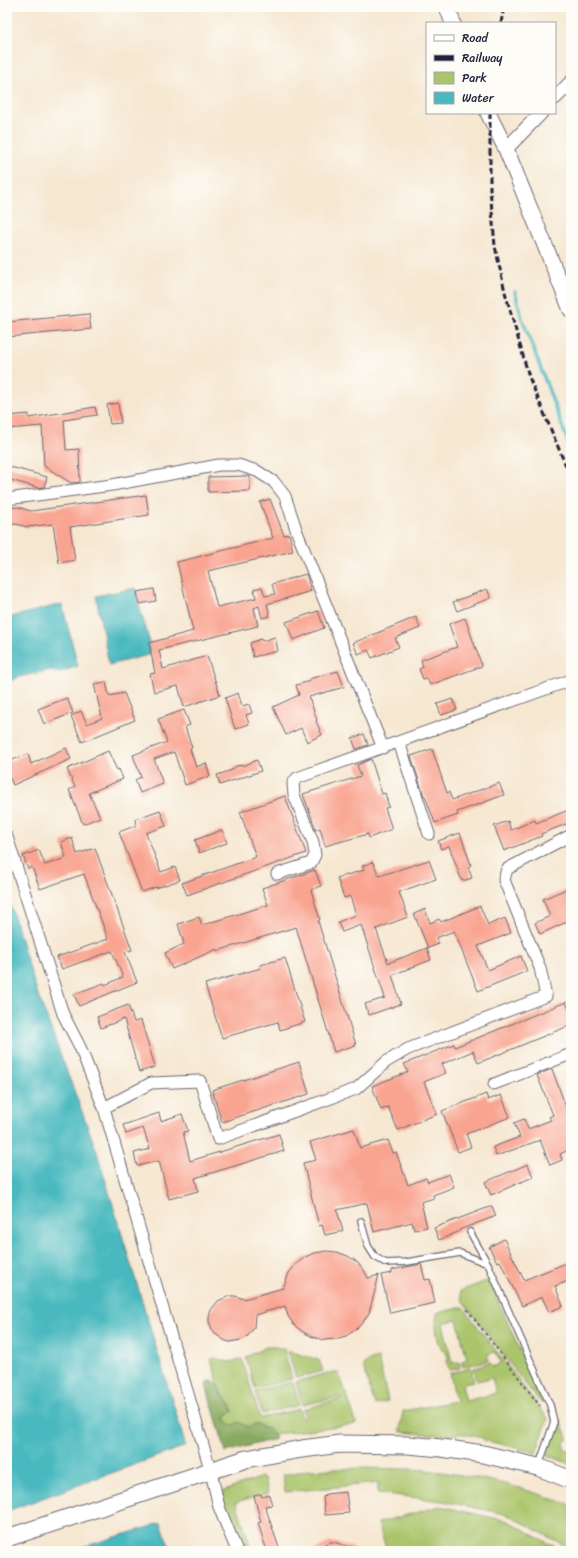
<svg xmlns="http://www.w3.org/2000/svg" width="578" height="1558" viewBox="0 0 578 1558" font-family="Sriracha,sans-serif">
<rect width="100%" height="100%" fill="#fdfcf7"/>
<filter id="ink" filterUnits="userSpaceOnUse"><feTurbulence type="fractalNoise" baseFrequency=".025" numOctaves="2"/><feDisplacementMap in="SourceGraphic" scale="8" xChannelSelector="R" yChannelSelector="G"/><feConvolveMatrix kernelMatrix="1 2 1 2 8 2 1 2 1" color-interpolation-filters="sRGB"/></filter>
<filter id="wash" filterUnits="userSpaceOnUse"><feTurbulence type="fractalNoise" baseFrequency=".012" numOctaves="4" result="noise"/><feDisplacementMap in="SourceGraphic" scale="16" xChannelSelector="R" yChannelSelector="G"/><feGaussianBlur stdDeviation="0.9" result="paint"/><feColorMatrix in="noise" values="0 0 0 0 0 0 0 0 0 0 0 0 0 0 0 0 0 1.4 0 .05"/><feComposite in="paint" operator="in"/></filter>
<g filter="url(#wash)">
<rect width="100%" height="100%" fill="#f6e7d1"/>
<path fill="#abc56c" stroke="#667454" d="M489 1280 543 1403H541L523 1381 462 1300 460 1291Z
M463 1307 548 1419 536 1453 484 1440 483 1438 465 1434H453L452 1436 401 1432 400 1430 403 1411 456 1401 450 1373 471 1368 474 1381 462 1385 466 1401 496 1393 492 1378 477 1381 474 1368 489 1362 494 1367 501 1362 494 1352 487 1355 489 1360 463 1367 461 1362 467 1359 457 1320 443 1323 452 1363 459 1362 460 1368 449 1370 447 1362 448 1356C447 1354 445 1353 444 1352 436 1343 435 1325 437 1313Z
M266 1347H275L284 1349 292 1379 255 1388 246 1357Z
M288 1351 319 1360 323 1371 296 1378Z
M214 1358 229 1362 242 1359 260 1418 299 1409 302 1418 305 1417 303 1409 341 1399 340 1397 302 1405 296 1382 327 1373H339L356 1422V1424L275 1434 267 1428 230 1425 225 1419 231 1405 221 1393 211 1359Z
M378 1358 388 1401 375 1405 363 1366 370 1360Z
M293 1382 299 1405 262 1414 255 1391Z
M560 1420 568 1439 564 1443V1448L571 1452V1464L547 1455Z
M363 1468C383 1469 404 1468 425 1470 476 1476 523 1486 571 1506V1549L513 1517 500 1513 442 1501 378 1493V1483L285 1492 283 1475 309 1470Z
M262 1477 265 1479 268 1493 236 1502 252 1551H242L222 1499 224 1491Z
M440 1506 508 1521 563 1551H387L378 1523Z"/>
<path fill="#88aa60" stroke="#55664e" d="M211 1381 217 1383 221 1393 231 1405 233 1412 227 1414 225 1419 229 1425H234L239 1422 248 1427 256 1424 268 1428 275 1434V1439L226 1452 206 1385 207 1382Z"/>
<path fill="#49b9bf" stroke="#366e7d" d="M136 588 139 605 149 640C147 645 151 650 148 655L109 665 96 596Z
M62 604 78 666 57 673 50 670 19 677 7 682V618Z
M7 894 36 989 96 1149 186 1446 7 1511Z
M161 1523 171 1551H70Z"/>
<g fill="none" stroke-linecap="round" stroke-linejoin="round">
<path stroke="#49b9bf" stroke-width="3.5" d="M515 292 522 318 571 450"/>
</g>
<g id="blocks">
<path fill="#f9a491" d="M89 314 91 329 7 337V322Z
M118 403 121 423 110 424 107 405Z
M95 407 97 415 64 420 66 450 79 449 80 482 71 483 44 466 42 426 7 429V416L29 414V418Z
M7 466 47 477 44 487 39 488 7 479Z
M250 476V491L208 492V477Z
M146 495 149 515 70 527 75 560 59 563 53 524 27 527 16 524 7 525V508L18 507 31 511Z
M270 499 284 535 289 534 293 551 208 571 217 607 256 598 254 589 262 587 265 596 275 594 272 584 306 574 311 591 267 604 270 616 262 618 259 606 254 608 258 626 159 650 163 669 207 656 220 695 184 707 178 686 154 692 150 674 155 673 149 643 193 631 177 562 273 538 260 502Z
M154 589 156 601 139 604 137 592Z
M487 589 491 598 457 611 453 602Z
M318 611 324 628 293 640 286 622Z
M416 617 420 628 395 638 399 647 372 658 368 650 358 654 353 643Z
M465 618 482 666 430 685 427 678 423 679 419 669 423 667 421 660 457 647 449 624Z
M275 637 278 651 253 657 250 643 261 639 262 641Z
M338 671 344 687 309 697 317 720 316 721 322 735 307 742 301 728 286 735 273 707 299 695 296 685 310 681 309 679Z
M106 682 109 696 124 693 135 720 82 742 71 716 81 711 87 724 102 718 94 684Z
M238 693 242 706 249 704 252 713 246 715 249 724 235 729 225 698Z
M67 698 73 713 44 724 38 709Z
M453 699 457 710 441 715 437 704Z
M184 710 190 725 185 727 192 748 190 749 196 767 206 763 210 776 185 785 174 752 154 759 163 784 140 793 135 780 141 777 133 755 167 742 158 719Z
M364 734 368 745 356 749 352 738Z
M66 748 71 759 13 785 7 772V762L28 754 31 764Z
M432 749 447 793 449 792 452 800 499 783 504 795 457 812 458 815 435 823 425 796H424L411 756Z
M108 751 117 770 119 769 123 779 89 793 100 817 83 824 69 790 75 787 67 769Z
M371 759 382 794 385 793 389 807 385 808 392 829 369 838 368 834 325 846 320 828 316 830 303 794 361 776 357 765Z
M257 760 261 771 220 785 217 775 232 770 236 766 245 765Z
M285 796 306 853 187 895 182 883 256 857 240 812Z
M571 809V822L541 834 542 836 504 851 494 826 508 821 511 830 535 820 536 823Z
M160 810 166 826 146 833 161 872 175 867 180 880 156 888V887L142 892 119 832 137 825 135 819Z
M222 830 227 843 199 853 195 840Z
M460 833 471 865 468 867 472 878 462 881 449 846 441 849 438 841Z
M72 838 77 854 95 848 132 950 125 952 137 982 79 1006 74 994 104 983 105 985 123 977 112 951 62 969 57 957 108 939 84 874 40 889 32 867 28 869 23 856 39 850 45 865 66 858 61 842Z
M429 860 436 879 399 892 408 917 376 929 388 963 427 948 431 960 392 975 401 1004 369 1015 365 1004 385 998 361 925 342 932 338 922 356 915 350 896 344 898 337 878 364 870 362 866 373 862 379 876Z
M315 870 321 886 311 890 320 920 318 921 356 1045 334 1052 296 927 217 951V949L172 969 165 953 184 944 178 924 199 917 202 925 268 905 262 888Z
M571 887V920L540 934 535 923 550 916 543 899Z
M480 906 488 925 505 918 511 933 478 946 488 970 521 956 527 971 478 991 454 931 436 938 439 944 428 948 414 914 425 909 430 923 439 919 441 922Z
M285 958 305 1022 280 1030 278 1022 222 1038 205 984 261 968 260 965Z
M566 1002 571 1015V1025L478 1063 473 1051 442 1064 446 1073 424 1082 437 1114 398 1130 388 1107 381 1110 372 1086 408 1072 404 1064 454 1044 455 1047Z
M128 1005 134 1022 141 1020 155 1067 139 1072 124 1019 101 1028 97 1017Z
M299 1062 309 1094 222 1122 212 1090Z
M552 1069 567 1110 571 1108V1149L560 1154 562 1160 550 1165 540 1140 496 1156 493 1147 520 1137 514 1123 524 1119 528 1129 551 1120 549 1117 553 1115 537 1075Z
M486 1094 488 1100 501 1095 510 1117 466 1134 471 1147 458 1152 442 1111Z
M159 1113 161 1121 182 1114 188 1131 183 1132 190 1161 279 1134 284 1151 195 1178 198 1191 169 1199 159 1161 137 1166 134 1153 150 1149 143 1128 126 1134 123 1125Z
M354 1129 360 1148 388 1140 393 1153 396 1152 408 1185 426 1178 428 1182 449 1174 454 1187 433 1195 434 1198 421 1202 427 1227 414 1230 412 1222 374 1232 367 1203 337 1210 343 1231 325 1235 322 1225 319 1226 303 1163 316 1160 310 1142Z
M528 1164 533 1177 491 1195 485 1182Z
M492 1206 496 1216 459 1230 460 1231 439 1240 434 1228Z
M504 1239 524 1280 571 1261V1280L555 1286 563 1306 549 1312 542 1297 522 1306 500 1261 497 1262 489 1247Z
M326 1251 337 1252 348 1256 357 1262 364 1270 368 1278 379 1275 369 1313 363 1322 355 1330 346 1336 335 1339 324 1340 313 1337 303 1332 294 1325 288 1316 285 1306 255 1315 254 1328 247 1337 241 1340 229 1342 224 1340 214 1333 209 1322V1316L211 1310 218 1301 229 1296H235L244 1299 283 1288 289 1273 296 1264 305 1257 315 1253Z
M421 1264 425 1280 430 1279 435 1303 390 1313 381 1275 392 1273V1270Z
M346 1492 349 1513 325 1515 323 1497 326 1494Z
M261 1494 262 1497 269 1495 272 1505 265 1506 280 1551H267L258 1523 261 1522 254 1496Z
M330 1542H334L356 1549V1551H313Z"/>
</g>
</g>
<g filter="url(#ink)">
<use href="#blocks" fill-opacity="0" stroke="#6c6770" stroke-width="1"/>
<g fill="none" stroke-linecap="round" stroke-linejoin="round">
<defs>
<path id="service" d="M361 1221 368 1246 375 1257 386 1263 407 1262 460 1253 488 1264
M470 1232 488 1264 550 1405 554 1422 539 1465"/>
<path id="minor" d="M7 499 112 485 219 465H238L257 471 274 482 285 496 297 532 383 748
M399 742 429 834
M7 837 63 1014 80 1047 104 1108 211 1472 219 1507 237 1551
M277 874 311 863 315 855 313 842 294 795 293 783 297 778 571 680
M494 1084 571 1054
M104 1108 151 1083 200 1081 218 1139 356 1089 386 1062 408 1049 546 996 540 968 504 880 507 869 571 835"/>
<path id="tertiary" d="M555 98 571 82
M506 149 541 113"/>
<path id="secondary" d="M447 7 453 23
M488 113 506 149 571 310"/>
<path id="primary" d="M7 1538 246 1459 302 1449 340 1444 408 1445 441 1448 483 1454 538 1467 571 1480"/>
</defs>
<use href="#service" stroke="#6c6770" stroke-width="8"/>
<use href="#minor" stroke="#6c6770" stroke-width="13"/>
<use href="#tertiary" stroke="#6c6770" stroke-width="15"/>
<use href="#secondary" stroke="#6c6770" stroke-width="17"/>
<use href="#primary" stroke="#6c6770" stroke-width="19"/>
<path stroke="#6c6770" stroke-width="2" stroke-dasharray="3 3" stroke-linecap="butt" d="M467 1309 540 1406"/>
<use href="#service" stroke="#fff" stroke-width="5.5"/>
<use href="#minor" stroke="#fff" stroke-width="11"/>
<use href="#tertiary" stroke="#fff" stroke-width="13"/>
<use href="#secondary" stroke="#fff" stroke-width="15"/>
<use href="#primary" stroke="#fff" stroke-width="17"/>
<path stroke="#22223b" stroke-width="3" stroke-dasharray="6 3" stroke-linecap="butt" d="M501 23 504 7
M490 113V188L495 246 505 292 529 377 571 478"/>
</g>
</g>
<rect width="578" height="1558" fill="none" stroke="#fdfcf7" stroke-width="24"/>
<rect x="426" y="22" width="130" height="92" fill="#fdfcf7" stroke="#a5a5ac"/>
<rect x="434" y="35" width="20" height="6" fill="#ffffff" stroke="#a5a5ac"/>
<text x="462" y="42" font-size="12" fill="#22223b">Road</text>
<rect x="434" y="55" width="20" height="6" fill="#22223b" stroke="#a5a5ac"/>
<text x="462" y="62" font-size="12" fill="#22223b">Railway</text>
<rect x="434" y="72" width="20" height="12" fill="#abc56c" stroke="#a5a5ac"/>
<text x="462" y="82" font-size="12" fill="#22223b">Park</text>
<rect x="434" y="92" width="20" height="12" fill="#49b9bf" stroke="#a5a5ac"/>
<text x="462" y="102" font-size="12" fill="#22223b">Water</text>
</svg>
